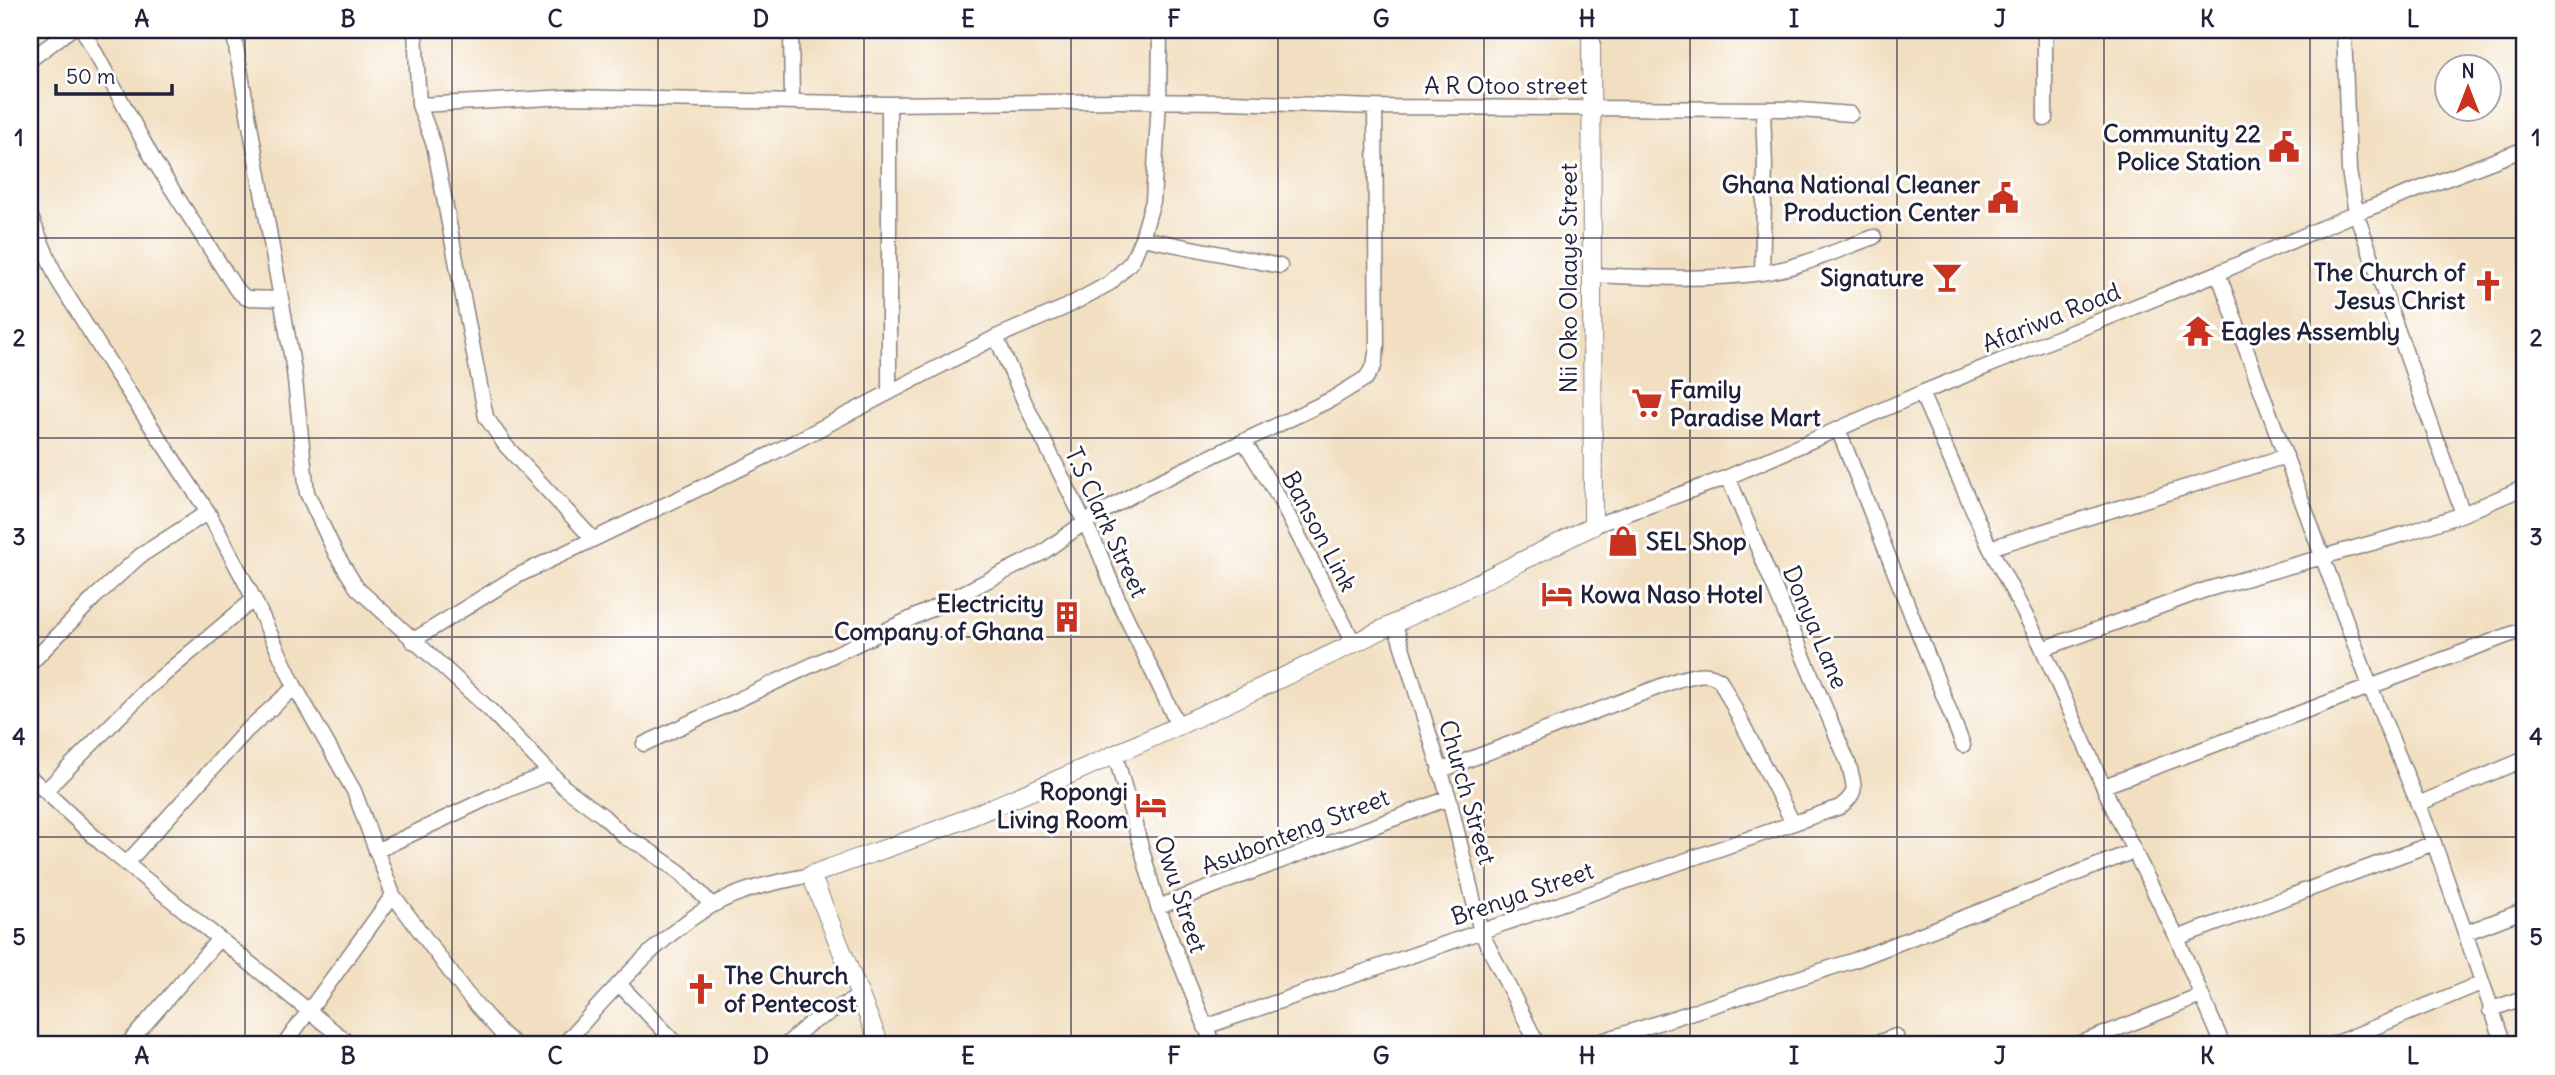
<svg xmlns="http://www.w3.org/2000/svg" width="2555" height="1075" viewBox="0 0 2555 1075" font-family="Delius,sans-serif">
<rect width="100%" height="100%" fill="#fff"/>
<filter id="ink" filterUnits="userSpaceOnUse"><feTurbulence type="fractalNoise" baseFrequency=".0143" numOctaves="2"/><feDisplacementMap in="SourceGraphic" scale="14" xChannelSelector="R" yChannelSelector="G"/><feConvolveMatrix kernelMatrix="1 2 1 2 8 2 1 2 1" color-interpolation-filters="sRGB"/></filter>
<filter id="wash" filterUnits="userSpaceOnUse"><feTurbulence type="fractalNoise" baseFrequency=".00686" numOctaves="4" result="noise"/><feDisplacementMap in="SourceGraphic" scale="28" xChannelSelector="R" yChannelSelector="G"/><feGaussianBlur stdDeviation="1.57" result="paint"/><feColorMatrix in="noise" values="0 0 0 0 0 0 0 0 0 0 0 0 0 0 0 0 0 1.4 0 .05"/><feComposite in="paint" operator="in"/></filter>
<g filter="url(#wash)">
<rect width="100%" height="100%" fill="#f2dfc1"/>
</g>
<g filter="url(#ink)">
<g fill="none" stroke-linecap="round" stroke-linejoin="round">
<defs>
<path id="minor" d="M83 30 154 161 236 289 246 298 281 299
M233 30 294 371 307 493 336 554 357 588 490 710 565 788 603 816 626 838 644 847 681 873 712 905
M415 30 419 105 434 145 486 417 506 446 592 538
M791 30 792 102
M2045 30V119
M30 60 70 30
M889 104V391
M419 105 568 97 889 104 1118 101 1232 102 1375 107 1788 109 1851 114
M30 215 57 279 114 370 208 512 254 599 295 687 354 791 393 895 466 993 503 1035 516 1045
M1142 238 1280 266
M1762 273 1765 166 1763 110
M2218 273 2370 686 2434 843 2504 1045
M1592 275C1648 277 1705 281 1761 273 1800 268 1837 250 1874 237
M996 337 1025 403 1097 547 1120 604 1178 725
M1921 393 1990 548 2040 643 2113 808 2177 938 2223 1045
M1838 429 1963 745
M1244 441 1279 498 1354 643
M2463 514 2525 487
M1593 526 1728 477 1921 393 2218 273 2356 213 2525 149
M1990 548 2286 456
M1395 624 1449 798 1481 932 1538 1045
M412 641 517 576 771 454 996 337 1066 307 1110 283 1132 261 1142 238 1153 201 1159 101 1160 30
M2043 649 2205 590 2404 534 2463 514 2356 213 2349 171 2344 30
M30 664 95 597 140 556 208 512
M644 744 929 610 1042 553 1085 522 1143 489 1332 399 1366 378 1374 366 1377 347 1375 107
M1115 754 1158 907 1213 1045
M1439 771 1677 680C1693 676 1706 670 1720 680L1793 823
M30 777 102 844 351 1045
M2104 786 2525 629
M45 791 147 689 254 599
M2418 804 2525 759
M376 851 488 798 549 773
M126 864 246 731 295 687
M1158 907 1449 798
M2465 933 2525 910
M2177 938 2434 843
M619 984 678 1045
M2490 1010 2525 997
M1205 1027 1840 807C1859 792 1854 787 1849 765L1728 477
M127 1045 218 940
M284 1045 393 895
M563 1045C605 999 658 935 713 905 743 888 778 882 811 875
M786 1045 809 1024 860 996
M1589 1045 1855 960 2134 851
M1871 1045 1896 1036
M2076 1045 2201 996
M2332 1045 2481 983"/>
<path id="tertiary" d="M880 1045 811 875C859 857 908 842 955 823 1172 734 1383 630 1593 526L1591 30"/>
</defs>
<use href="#minor" stroke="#8a807e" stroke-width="17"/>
<use href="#tertiary" stroke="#8a807e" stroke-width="20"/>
<use href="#minor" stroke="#fff" stroke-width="14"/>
<use href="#tertiary" stroke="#fff" stroke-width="18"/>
</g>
</g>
<path fill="none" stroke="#22223b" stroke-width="2" stroke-opacity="0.55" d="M245 30V1045M452 30V1045M658 30V1045M864 30V1045M1071 30V1045M1278 30V1045M1484 30V1045M1690 30V1045M1897 30V1045M2104 30V1045M2310 30V1045M30 238H2525M30 438H2525M30 637H2525M30 837H2525"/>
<defs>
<symbol id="civic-bare" viewBox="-9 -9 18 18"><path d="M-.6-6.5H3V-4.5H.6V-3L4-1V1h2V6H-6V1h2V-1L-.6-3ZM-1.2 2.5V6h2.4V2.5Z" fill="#c8321e" stroke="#fff" stroke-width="2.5" paint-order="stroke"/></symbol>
<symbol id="bar-bare" viewBox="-9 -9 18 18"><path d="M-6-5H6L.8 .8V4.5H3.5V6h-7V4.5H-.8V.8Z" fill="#c8321e" stroke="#fff" stroke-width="2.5" paint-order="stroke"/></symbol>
<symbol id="church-bare" viewBox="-9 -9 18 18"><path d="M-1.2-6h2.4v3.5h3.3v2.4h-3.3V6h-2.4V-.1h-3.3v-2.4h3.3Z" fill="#c8321e" stroke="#fff" stroke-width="2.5" paint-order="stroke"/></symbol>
<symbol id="temple-bare" viewBox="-9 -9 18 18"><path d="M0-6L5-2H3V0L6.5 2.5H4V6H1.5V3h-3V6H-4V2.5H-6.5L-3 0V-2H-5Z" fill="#c8321e" stroke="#fff" stroke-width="2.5" paint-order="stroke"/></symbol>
<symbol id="supermarket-bare" viewBox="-9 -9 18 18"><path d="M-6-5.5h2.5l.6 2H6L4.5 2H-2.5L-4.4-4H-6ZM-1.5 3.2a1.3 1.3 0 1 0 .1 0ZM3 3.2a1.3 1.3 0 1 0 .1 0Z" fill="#c8321e" stroke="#fff" stroke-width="2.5" paint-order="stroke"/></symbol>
<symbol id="shop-bare" viewBox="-9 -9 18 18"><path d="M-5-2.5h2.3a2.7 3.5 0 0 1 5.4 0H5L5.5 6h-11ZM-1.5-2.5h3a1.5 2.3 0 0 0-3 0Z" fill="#c8321e" stroke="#fff" stroke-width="2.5" paint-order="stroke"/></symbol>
<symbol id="hotel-bare" viewBox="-9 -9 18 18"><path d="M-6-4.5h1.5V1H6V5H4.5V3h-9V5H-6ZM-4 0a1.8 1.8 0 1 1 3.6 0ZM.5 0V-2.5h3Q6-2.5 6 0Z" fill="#c8321e" stroke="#fff" stroke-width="2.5" paint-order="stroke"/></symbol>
<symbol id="building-bare" viewBox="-9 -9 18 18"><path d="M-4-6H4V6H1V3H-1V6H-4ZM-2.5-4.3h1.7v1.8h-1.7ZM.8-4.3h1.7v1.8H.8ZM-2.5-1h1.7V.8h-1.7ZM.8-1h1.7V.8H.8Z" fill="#c8321e" stroke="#fff" stroke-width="2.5" paint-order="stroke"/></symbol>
</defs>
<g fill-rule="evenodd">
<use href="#civic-bare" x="2262" y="125" width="44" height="44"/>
<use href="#civic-bare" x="1981" y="176" width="44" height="44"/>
<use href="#bar-bare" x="1925" y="255" width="44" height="44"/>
<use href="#church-bare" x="2466" y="264" width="44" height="44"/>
<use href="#temple-bare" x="2176" y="309" width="44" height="44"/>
<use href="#supermarket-bare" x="1625" y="381" width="44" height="44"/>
<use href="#shop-bare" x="1601" y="519" width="44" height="44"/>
<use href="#hotel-bare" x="1535" y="572" width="44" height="44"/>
<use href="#building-bare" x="1045" y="595" width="44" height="44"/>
<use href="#hotel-bare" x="1129" y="783" width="44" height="44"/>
<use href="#church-bare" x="679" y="967" width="44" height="44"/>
</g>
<g text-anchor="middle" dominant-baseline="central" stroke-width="6" stroke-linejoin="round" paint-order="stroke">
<g font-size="24" fill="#22223b" stroke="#fff">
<text x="1506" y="85">A R Otoo street</text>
<text transform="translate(1568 278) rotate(-90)">Nii Oko Olaaye Street</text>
<text transform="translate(2051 317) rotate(-22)">Afariwa Road</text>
<text transform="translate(1107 522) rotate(65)">T.S Clark Street</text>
<text transform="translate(1320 531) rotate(62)">Banson Link</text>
<text transform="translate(1816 627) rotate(67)">Donya Lane</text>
<text transform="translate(1468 792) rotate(74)">Church Street</text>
<text transform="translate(1295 831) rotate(-21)">Asubonteng Street</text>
<text transform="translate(1522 893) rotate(-19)">Brenya Street</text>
<text transform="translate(1181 894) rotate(72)">Owu Street</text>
</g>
<g font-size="24" font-weight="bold" fill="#22223b" stroke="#fff" text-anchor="end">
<text x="2261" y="133">Community 22<tspan x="2261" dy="28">Police Station</tspan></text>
<text x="1980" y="184">Ghana National Cleaner<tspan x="1980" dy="28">Production Center</tspan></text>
<text x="2465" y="272">The Church of<tspan x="2465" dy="28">Jesus Christ</tspan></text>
<text x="1924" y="277">Signature</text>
<text x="2221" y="331" text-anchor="start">Eagles Assembly</text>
<text x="1670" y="389" text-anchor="start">Family<tspan x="1670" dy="28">Paradise Mart</tspan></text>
<text x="1646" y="541" text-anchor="start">SEL Shop</text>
<text x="1580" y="594" text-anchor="start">Kowa Naso Hotel</text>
<text x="1044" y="603">Electricity<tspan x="1044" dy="28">Company of Ghana</tspan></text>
<text x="1128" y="791">Ropongi<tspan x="1128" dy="28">Living Room</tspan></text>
<text x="724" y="975" text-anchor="start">The Church<tspan x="724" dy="28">of Pentecost</tspan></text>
</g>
</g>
<rect width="2555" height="1075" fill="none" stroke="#fff" stroke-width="77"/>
<g transform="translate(2468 88)"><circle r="33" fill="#ffffff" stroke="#a7a7b1" stroke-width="2"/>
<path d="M0-5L12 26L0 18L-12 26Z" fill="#c8321e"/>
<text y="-10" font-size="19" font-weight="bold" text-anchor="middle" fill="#22223b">N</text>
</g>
<path d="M56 84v10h116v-10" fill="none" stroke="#22223b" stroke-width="3.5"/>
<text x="66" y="84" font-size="21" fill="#22223b" stroke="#ffffff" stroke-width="5" paint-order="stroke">50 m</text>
<rect x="38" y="38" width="2478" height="998" fill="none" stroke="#22223b" stroke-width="2.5"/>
<g font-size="23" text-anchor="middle" font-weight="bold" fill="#22223b">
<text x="142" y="27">A</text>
<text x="348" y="27">B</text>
<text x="555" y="27">C</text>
<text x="761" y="27">D</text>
<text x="968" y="27">E</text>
<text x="1174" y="27">F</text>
<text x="1381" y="27">G</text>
<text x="1587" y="27">H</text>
<text x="1794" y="27">I</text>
<text x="2000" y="27">J</text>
<text x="2207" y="27">K</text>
<text x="2413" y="27">L</text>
<text x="19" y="146">1</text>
<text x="2536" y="146">1</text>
<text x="19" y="346">2</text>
<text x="2536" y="346">2</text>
<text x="19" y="545">3</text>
<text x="2536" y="545">3</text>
<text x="19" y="745">4</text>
<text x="2536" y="745">4</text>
<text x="19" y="945">5</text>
<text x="2536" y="945">5</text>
<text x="142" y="1064">A</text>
<text x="348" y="1064">B</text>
<text x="555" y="1064">C</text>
<text x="761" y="1064">D</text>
<text x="968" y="1064">E</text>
<text x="1174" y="1064">F</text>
<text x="1381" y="1064">G</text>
<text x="1587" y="1064">H</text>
<text x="1794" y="1064">I</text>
<text x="2000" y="1064">J</text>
<text x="2207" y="1064">K</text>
<text x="2413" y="1064">L</text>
</g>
</svg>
